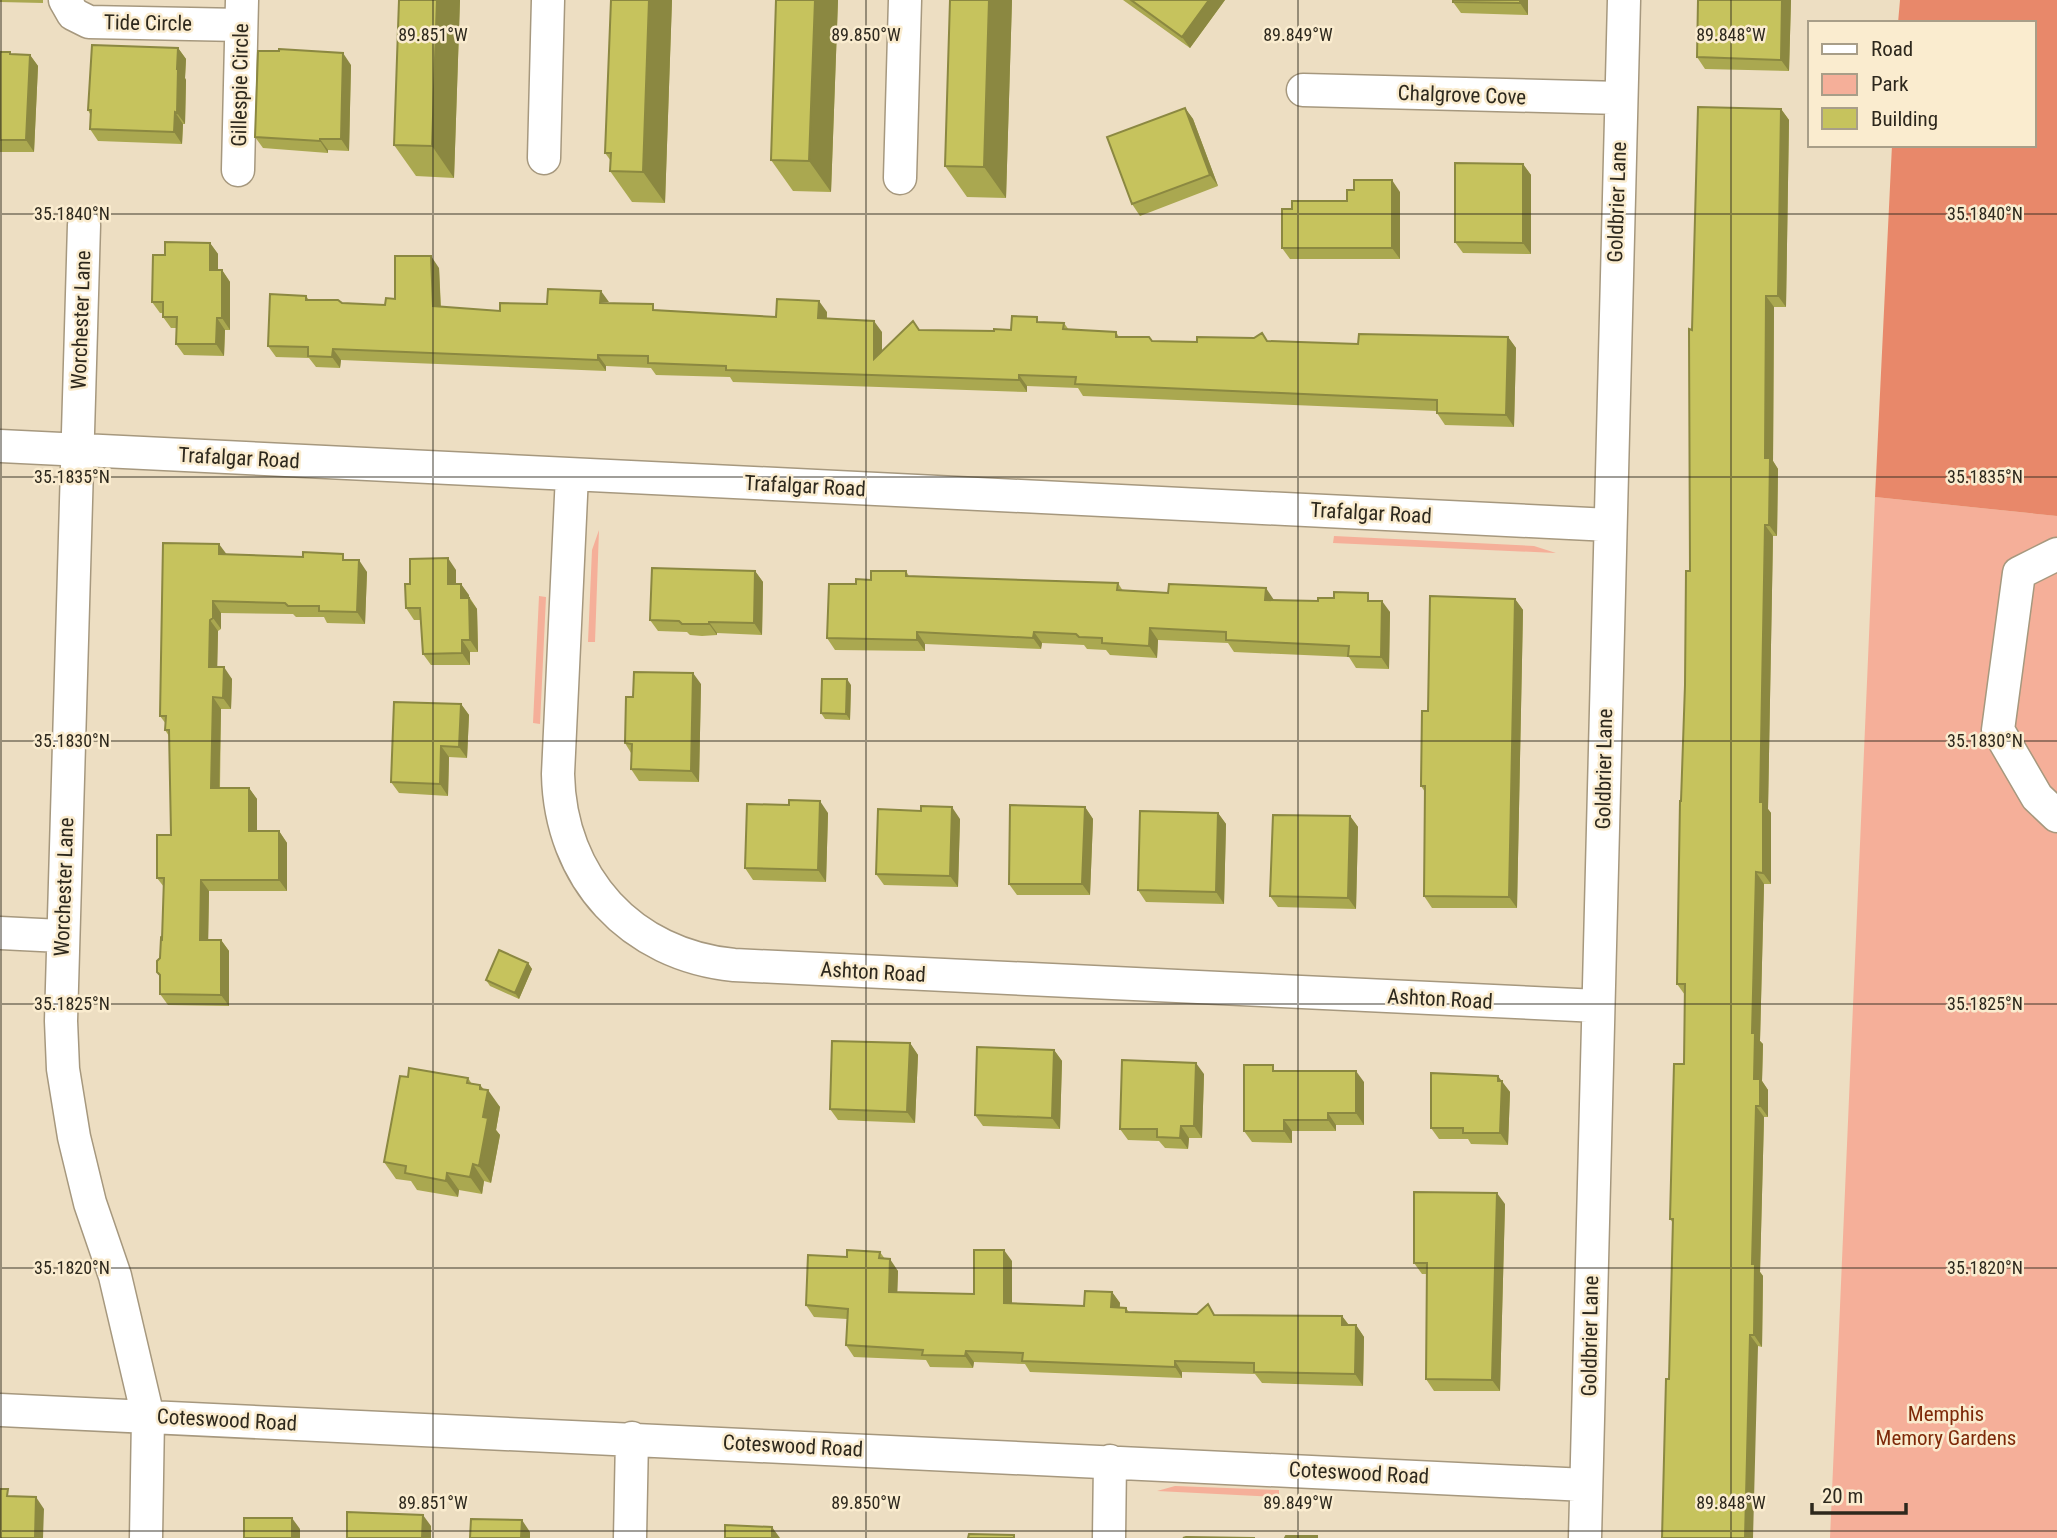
<svg xmlns="http://www.w3.org/2000/svg" width="2057" height="1538" viewBox="0 0 2057 1538" font-family="'Roboto Condensed',sans-serif">
<rect width="100%" height="100%" fill="#eddec2"/>
<path fill="#f5af99" d="M1875 497 2057 516V1538H1830Z
M599 530 595 642H588L592 550Z
M1334 536 1534 546 1556 553 1333 543Z
M539 596 546 597 540 724 533 723Z
M1175 1486 1279 1490V1497L1157 1491Z"/>
<path fill="#e8886a" d="M1900 0H2057V516L1875 497 1892 145H2034V23H1898Z"/>
<g fill="none" stroke-linecap="round" stroke-linejoin="round">
<defs>
<path id="minor" d="M65 0 73 14 89 22 241 25
M1303 90 1620 98
M544 158 548 0
M238 170 242 0
M900 178 905 0
M84 225 61 1021 63 1069 74 1137 90 1203 115 1276 148 1417 146 1538
M0 446 1610 525
M572 475 558 774C560 878 631 955 734 965L1598 1006
M2057 554 2019 573 1998 730 2037 797 2057 816
M0 933 61 936
M0 1410 1586 1485
M630 1538 632 1438
M1109 1538 1110 1461
M1585 1538 1624 0"/>
</defs>
<use href="#minor" stroke="#a6987e" stroke-width="35"/>
<use href="#minor" stroke="#fff" stroke-width="32"/>
</g>
<path fill="#aaa850" d="M0 0H43V3L0 2Z
M399 0H460L454 178 416 176 394 145Z
M611 0H672L665 203 632 202 610 171 611 161 605 153Z
M776 0H838L831 192 793 191 771 160Z
M950 0H1012L1006 198 967 197 945 166Z
M1123 0H1225L1190 48Z
M1528 0V15L1461 13 1453 2Z
M1698 0H1791L1789 71 1705 69 1697 57Z
M178 48 186 59 185 78 186 80 185 124H183L182 144 98 141 90 129V114L88 110Z
M0 52 11 55H30L38 66 34 152H0Z
M351 65 349 151 328 150V153L263 148 255 137Z
M1185 108 1193 119 1218 186 1140 216 1132 204Z
M1781 109 1789 120 1786 307H1774L1773 461 1778 469 1777 536H1773L1768 809 1771 813V884H1764L1760 1041 1763 1044 1762 1081 1768 1090V1117H1764L1760 1272 1763 1276 1762 1347 1758 1346 1669 1379 1673 1223 1670 1219 1684 1064 1685 995 1677 984 1681 801 1690 571Z
M1523 164 1531 175V254L1463 253 1455 242Z
M1400 192V259H1290L1282 248 1292 209 1347 201Z
M210 243 218 254V270H222L230 282V330H225L224 356 184 355 176 344V328H171L163 317V313H160L152 302 165 255Z
M439 268 441 307 500 311 547 304 609 303 658 310 776 317 827 312V319L882 332V352L920 330 994 331 1011 330 1041 322 1064 323 1069 330 1116 332 1119 337 1152 341 1197 342 1267 341 1358 344 1508 337 1516 348 1514 427 1445 425 1437 413V411L1083 396 1078 388 1027 386V392L733 382 730 377 656 375 651 368 606 366V371L341 360 340 368 316 367 309 358 276 357 268 346 306 296 309 300 342 303 385 305Z
M226 554 347 560 367 572 365 624 327 623 324 617H296L293 614 221 613V629L218 631 217 667 232 679 231 709H221L220 788H249L257 799V831H279L287 843V891H209L208 940H221L229 951V1006L168 1005 160 994V977L157 972 160 958 162 939 164 887 157 878 171 835 169 736 165 730 166 724 160 716Z
M456 570V584H461L477 609 478 652H470V665H431L423 654 421 620H414L406 608 410 584Z
M755 571 763 582 762 635 717 633V635L702 636 690 635 687 632 658 631 650 620Z
M906 571 909 576 1118 583 1123 591 1274 600 1373 601 1390 612 1389 669 1356 668 1349 657 1234 652 1228 643 1158 640 1157 658 1110 655 1106 650 1087 649 1084 645 1042 643 1041 649 925 644V651L835 650 827 638 856 584Z
M1515 599 1523 610 1517 908H1432L1424 896 1425 792 1421 786 1428 711Z
M701 684 699 782 639 781 631 769V753L625 743 633 697Z
M851 685 850 720 825 719 821 713Z
M461 704 469 715 467 758 449 757 448 796 399 793 391 782Z
M789 805 828 813 826 882 753 880 745 868Z
M1085 807 1093 819 1090 895H1017L1009 884Z
M1218 813 1226 824 1224 904 1146 902 1138 890Z
M1350 816 1358 827 1356 909 1278 907 1270 896Z
M960 819 958 887 884 885 876 874Z
M528 963 532 969 519 999 490 986 486 980Z
M910 1043 918 1055 915 1123 838 1120 830 1109Z
M1054 1050 1062 1061 1060 1129 983 1126 975 1115Z
M1276 1071 1364 1082V1125H1336V1131H1292V1143L1252 1142 1244 1131Z
M1204 1074 1202 1138H1189L1188 1149 1165 1148 1159 1141 1128 1140 1120 1129Z
M408 1077 468 1078 472 1084 480 1085 500 1107 496 1130 500 1135 491 1183 484 1181 482 1194 459 1190 458 1197 417 1190 411 1181 396 1179 384 1162Z
M1501 1081 1510 1092 1508 1145 1471 1144 1468 1139H1439L1431 1128Z
M1505 1204 1500 1391H1434L1426 1379 1427 1274H1422L1414 1263Z
M880 1252 885 1259 898 1271 897 1292 974 1294 1012 1261V1303L1084 1306 1112 1292 1120 1303 1119 1308H1126L1129 1312 1215 1315 1342 1316 1349 1325H1356L1364 1337 1363 1386 1262 1383 1255 1374 1182 1372V1378L1030 1372 1025 1364 974 1362 973 1368 930 1367 926 1360 854 1357 846 1345 847 1319 814 1317 806 1305Z"/>
<path fill="#8b8841" d="M437 0H460L454 178 432 146Z
M649 0H672L665 203 643 172Z
M815 0H838L831 192 809 161Z
M989 0H1012L1006 198 984 167Z
M1209 0H1225L1190 48 1182 37Z
M1520 0H1528V15L1520 3Z
M1782 0H1791L1789 71 1781 60Z
M178 48 186 59 185 78 186 80 185 124 177 113Z
M343 53 351 65 349 151 341 139Z
M30 55 38 66 34 152 26 140Z
M1185 108 1193 119 1218 186 1210 175Z
M1781 109 1789 120 1786 307 1778 296Z
M175 112 183 124 182 144 174 132Z
M320 139 328 150V153L320 141Z
M1523 164 1531 175V254L1523 243Z
M1392 180 1400 192V259L1392 248Z
M210 243 218 254V281L210 270Z
M431 256 439 268 441 317 433 306Z
M222 270 230 282V330L222 318Z
M601 291 609 302 600 303Z
M1766 296 1774 307 1773 461 1778 469 1777 536 1769 525 1765 458Z
M819 301 827 312 826 330 818 318Z
M217 318 225 330 224 356 216 344Z
M874 321 882 332V371L874 359Z
M1508 337 1516 348 1514 427 1506 415Z
M333 349 341 360 340 368 332 357Z
M598 355 606 366V371L598 360Z
M1019 375 1027 386V392L1019 380Z
M1765 525 1773 536 1768 809 1771 813V884L1763 873 1760 802Z
M219 544 228 556 219 554Z
M448 558 456 570V595L448 584Z
M359 560 367 572 365 624 357 612Z
M755 571 763 582 762 635 754 623Z
M461 584 469 595V609L461 598Z
M1266 588 1274 600H1265Z
M469 598 477 609 478 652 470 640Z
M1515 599 1523 610 1517 908 1509 897Z
M213 601 221 613V629L213 618Z
M1382 601 1390 612 1389 669 1381 657Z
M210 620 218 631 217 678 209 667Z
M709 622 717 633V635L709 624Z
M1150 628 1158 640 1157 658 1149 646Z
M917 632 925 644V651L917 640Z
M1034 632 1042 643 1041 649 1033 638Z
M462 640 470 652V665L462 653Z
M224 667 232 679 231 709 223 698Z
M693 673 701 684 699 782 691 771Z
M847 679 851 685 850 720 846 714Z
M213 697 221 709 219 799 211 788Z
M461 704 469 715 467 758 459 747Z
M441 746 449 757 448 796 440 784Z
M249 788 257 799V843L249 831Z
M820 801 828 813 826 882 818 870Z
M952 807 960 819 958 887 950 876Z
M1085 807 1093 819 1090 895 1082 884Z
M1218 813 1226 824 1224 904 1216 892Z
M1350 816 1358 827 1356 909 1348 898Z
M279 831 287 843V891L279 880Z
M1756 872 1764 884 1760 1041 1763 1044 1762 1081 1768 1090V1117L1760 1106 1754 1079 1752 1033Z
M201 880 209 891 208 951 200 940Z
M221 940 229 951V1006L221 995Z
M528 963 532 969 519 999 515 993Z
M910 1043 918 1055 915 1123 907 1112Z
M1054 1050 1062 1061 1060 1129 1052 1118Z
M1196 1063 1204 1074 1202 1138 1194 1126Z
M1356 1071 1364 1082V1125L1356 1113Z
M1498 1076 1510 1092 1508 1145 1500 1133Z
M480 1085 487 1095 488 1090 500 1107 496 1130 500 1135 491 1183 479 1166 483 1117Z
M1756 1106 1764 1117 1760 1272 1763 1276 1762 1347 1754 1335 1752 1264Z
M1328 1113 1336 1125V1131L1328 1120Z
M1284 1120 1292 1131V1143L1284 1131Z
M1181 1126 1189 1138 1188 1149 1180 1138Z
M473 1164 484 1181 482 1194 470 1177Z
M447 1173 459 1190 458 1197 446 1181Z
M1497 1193 1505 1204 1500 1391 1492 1380Z
M1004 1250 1012 1261V1314L1004 1303Z
M890 1259 898 1271 897 1303 889 1292Z
M1112 1292 1120 1303 1119 1319 1111 1307Z
M1342 1316 1350 1327 1342 1325Z
M1356 1325 1364 1337 1363 1386 1355 1374Z
M1750 1335 1758 1346 1753 1538H1745Z
M966 1351 974 1362 973 1368 965 1356Z
M1175 1361 1182 1372V1378L1175 1367Z
M36 1497 44 1509 43 1538H35Z
M423 1515 431 1526V1538H422Z
M292 1518 300 1529V1538H292Z
M522 1520 530 1532V1538H521Z
M772 1527 780 1538H772Z"/>
<path fill="#c6c35d" stroke="#8b8841" stroke-width="2" d="M399 0H437L432 146 394 145Z
M611 0H649L643 172 610 171 611 153H605Z
M776 0H815L809 161 771 160Z
M950 0H989L984 167 945 166Z
M1131 0H1209L1182 37Z
M1453 0H1520V3L1453 2Z
M1698 0H1782L1781 60 1697 57Z
M92 45 178 48 177 69H178L177 113 175 112 174 132 90 129 91 110H88Z
M279 49 343 53 341 139H320V141L255 137 258 51H279Z
M0 52H10V54L30 55 26 140H0Z
M1698 107 1781 109 1778 296H1766L1765 458H1770L1769 525H1765L1760 802H1763V873L1756 872 1752 1033H1755L1754 1079H1760V1106H1756L1752 1264H1755L1754 1335H1750L1745 1538H1662L1666 1379H1669L1673 1219H1670L1674 1064H1684L1685 984H1677L1680 801H1681L1685 685 1686 571H1690L1689 329 1692 330Z
M1185 108 1210 175 1132 204 1107 137Z
M1455 163 1523 164V243L1455 242Z
M1354 180H1392V248H1282V209H1292V201H1347V190H1354Z
M165 242 210 243V270H222V318H217L216 344H176L177 317H163V302H152L153 255H165Z
M395 256H431L433 306 500 311V303L547 304 548 289 601 291 600 303 653 304V310L776 317 777 299 819 301 818 318 874 321V359L913 321 919 330 994 331V329L1011 330 1012 316 1037 317V322L1064 323 1063 329 1116 332V337H1149L1152 341 1197 342V337L1254 338 1262 333 1267 341 1358 344 1359 334 1508 337 1506 415 1437 413V400L1075 384 1076 377 1019 375V380L726 370V366L648 363V356L598 355V360L333 349 332 357 308 356V347L268 346 270 294 306 296V300H338L342 303 385 305 386 298 395 299Z
M163 543 219 544V554L303 557V552L343 554V560H359L357 612 319 611V606H288L285 603 213 601V618L210 620 209 667H224L223 698 213 697 211 788H249V831H279V880H201L200 940H221V995L160 994V975L157 972V961L160 958 161 938 162 939 164 878H157V835H171L169 730H165L166 716H160Z
M448 558V584H461V598H469L470 640H462V653L423 654 420 608H406L405 584H410V559Z
M652 568 755 571 754 623 709 622V624H682L679 621 650 620Z
M871 571H906V576L1118 583 1117 590 1168 593 1169 584 1266 588 1265 600 1318 601V598H1334V592L1368 593V601H1382L1381 657 1348 656 1349 646 1226 640V632L1150 628 1149 646 1102 643V638L1079 637 1076 634 1034 632 1033 638 917 632V640L827 638 829 584H856V579L871 580Z
M1430 596 1515 599 1509 897 1424 896 1425 786H1421L1422 711H1428Z
M634 672 693 673 691 771 631 769 632 744 625 743 626 697H633Z
M822 679H847L846 714 821 713Z
M394 702 461 704 459 747 441 746 440 784 391 782Z
M789 800 820 801 818 870 745 868 747 804 789 805Z
M1010 805 1085 807 1082 884H1009Z
M921 806 952 807 950 876 876 874 878 809 921 811Z
M1140 811 1218 813 1216 892 1138 890Z
M1273 815 1350 816 1348 898 1270 896Z
M499 950 528 963 515 993 486 980Z
M832 1041 910 1043 907 1112 830 1109Z
M977 1047 1054 1050 1052 1118 975 1115Z
M1122 1060 1196 1063 1194 1126H1181L1180 1138 1157 1137V1129H1120Z
M1244 1065H1273V1071H1356V1113H1328V1120H1284V1131H1244Z
M409 1068 468 1078 467 1083 480 1085V1089L488 1090 483 1117 488 1118 479 1166 473 1164 470 1177 447 1173 446 1181 405 1173 406 1166 384 1162 400 1076 408 1077Z
M1431 1073 1498 1076V1081H1502L1500 1133H1463V1128H1431Z
M1414 1192 1497 1193 1492 1380 1426 1379 1427 1263H1414Z
M847 1250 880 1252 879 1258 890 1259 889 1292 974 1294V1250H1004V1303L1084 1306 1085 1291 1112 1292 1111 1307 1126 1308V1312L1197 1314 1208 1304 1214 1315 1342 1316V1325H1356L1355 1374 1254 1372V1363L1175 1361V1367L1022 1361 1023 1353 966 1351 965 1356 922 1355 923 1350 846 1345 848 1309 806 1305 808 1255 847 1257Z
M0 1489H8L7 1496 36 1497 35 1538H0Z
M347 1512 423 1515 422 1538H347Z
M244 1518H292V1538H244Z
M471 1519 522 1520 521 1538H470Z
M725 1525 772 1527V1538H725Z
M969 1534 1014 1535V1538H968Z
M1286 1536H1317V1538H1285Z
M1186 1537 1255 1538H1183Z"/>
<path fill="none" stroke="#2d281d" stroke-width="2" stroke-opacity="0.45" d="M1 0V1538M433 0V1538M866 0V1538M1298 0V1538M1731 0V1538M0 214H2057M0 477H2057M0 741H2057M0 1004H2057M0 1268H2057M0 1531H2057"/>
<g text-anchor="middle" dominant-baseline="central" stroke-width="5" stroke-linejoin="round" paint-order="stroke">
<g font-size="21" fill="#2d281d" stroke="#faeccf">
<text transform="translate(148 23) rotate(1)">Tide Circle</text>
<text transform="translate(240 85) rotate(-89)">Gillespie Circle</text>
<text transform="translate(1462 95) rotate(2)">Chalgrove Cove</text>
<text transform="translate(1617 202) rotate(-88)">Goldbrier Lane</text>
<text transform="translate(81 320) rotate(-88)">Worchester Lane</text>
<text transform="translate(239 458) rotate(3)">Trafalgar Road</text>
<text transform="translate(805 486) rotate(3)">Trafalgar Road</text>
<text transform="translate(1371 513) rotate(3)">Trafalgar Road</text>
<text transform="translate(1604 769) rotate(-89)">Goldbrier Lane</text>
<text transform="translate(64 887) rotate(-88)">Worchester Lane</text>
<text transform="translate(873 972) rotate(3)">Ashton Road</text>
<text transform="translate(1440 999) rotate(3)">Ashton Road</text>
<text transform="translate(1590 1336) rotate(-89)">Goldbrier Lane</text>
<text transform="translate(227 1420) rotate(3)">Coteswood Road</text>
<text transform="translate(793 1446) rotate(3)">Coteswood Road</text>
<text transform="translate(1359 1473) rotate(3)">Coteswood Road</text>
</g>
<g font-size="21" fill="#7e2909" stroke="#faeccf">
<text x="1946" y="1414">Memphis<tspan x="1946" dy="24">Memory Gardens</tspan></text>
</g>
</g>
<g font-size="18" text-anchor="middle" fill="#2d281d" stroke="#faeccf" stroke-width="5" stroke-linejoin="round" paint-order="stroke">
<text x="433" y="41">89.851°W</text>
<text x="866" y="41">89.850°W</text>
<text x="1298" y="41">89.849°W</text>
<text x="1731" y="41">89.848°W</text>
<text x="72" y="220">35.1840°N</text>
<text x="1985" y="220">35.1840°N</text>
<text x="72" y="483">35.1835°N</text>
<text x="1985" y="483">35.1835°N</text>
<text x="72" y="747">35.1830°N</text>
<text x="1985" y="747">35.1830°N</text>
<text x="72" y="1010">35.1825°N</text>
<text x="1985" y="1010">35.1825°N</text>
<text x="72" y="1274">35.1820°N</text>
<text x="1985" y="1274">35.1820°N</text>
<text x="433" y="1509">89.851°W</text>
<text x="866" y="1509">89.850°W</text>
<text x="1298" y="1509">89.849°W</text>
<text x="1731" y="1509">89.848°W</text>
</g>
<rect x="1808" y="21" width="228" height="126" fill="#faeccf" stroke="#a89e88" stroke-width="2"/>
<rect x="1822" y="44" width="35" height="10" fill="#ffffff" stroke="#a89e88" stroke-width="2"/>
<text x="1871" y="56" font-size="21" fill="#2d281d">Road</text>
<rect x="1822" y="74" width="35" height="21" fill="#f5af99" stroke="#a89e88" stroke-width="2"/>
<text x="1871" y="91" font-size="21" fill="#2d281d">Park</text>
<rect x="1822" y="108" width="35" height="21" fill="#c6c35d" stroke="#a89e88" stroke-width="2"/>
<text x="1871" y="126" font-size="21" fill="#2d281d">Building</text>
<path d="M1812 1503v10h94v-10" fill="none" stroke="#2d281d" stroke-width="3.5"/>
<text x="1822" y="1503" font-size="21" fill="#2d281d" stroke="#faeccf" stroke-width="5" paint-order="stroke">20 m</text>
</svg>
